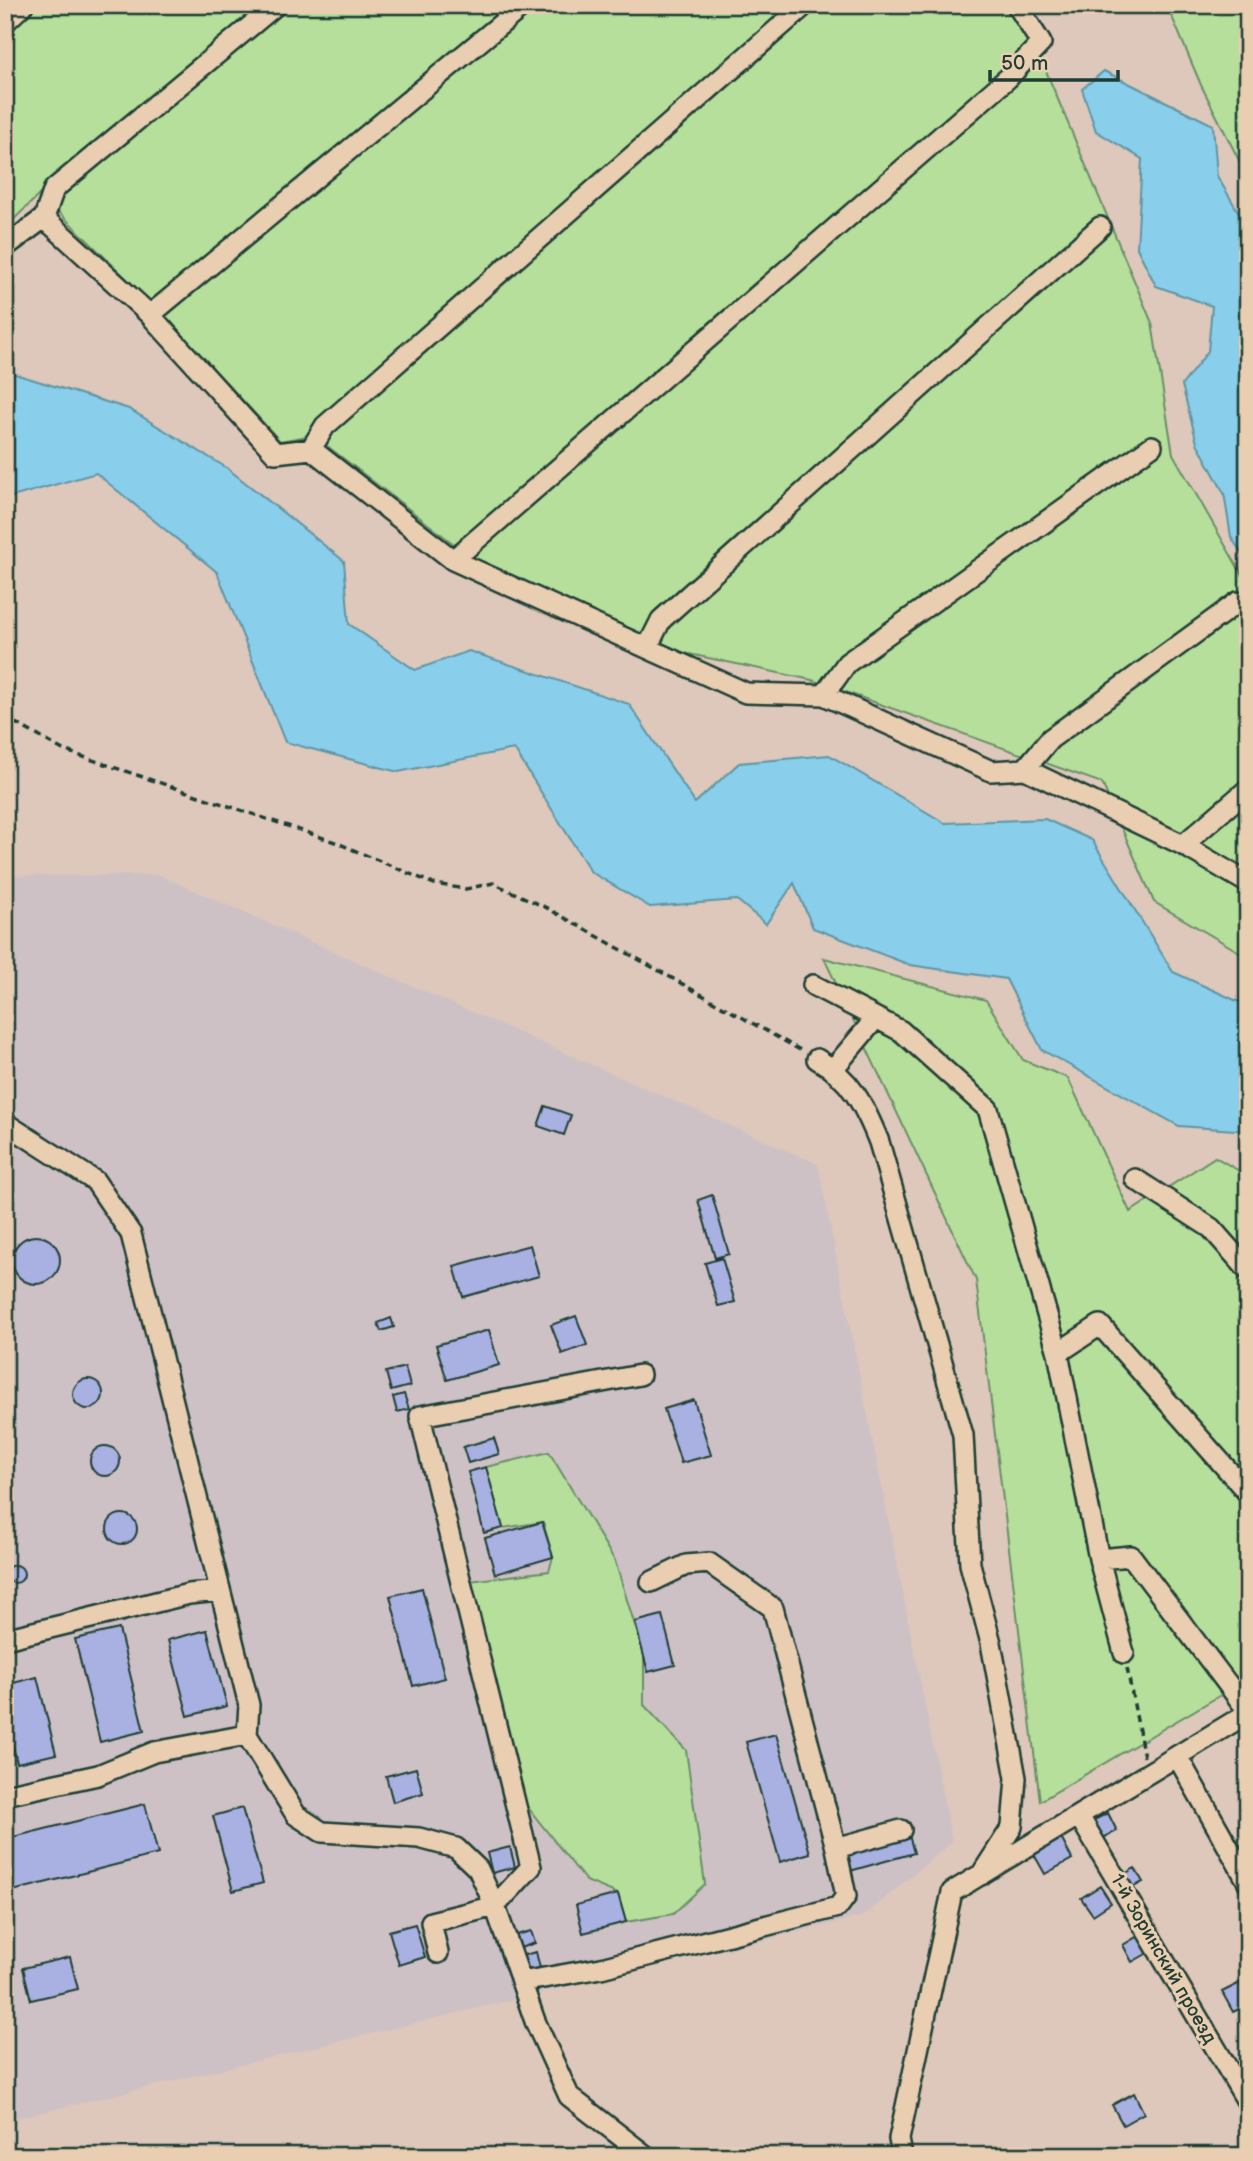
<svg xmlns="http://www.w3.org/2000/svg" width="1253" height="2161" viewBox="0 0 1253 2161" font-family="'Balsamiq Sans',sans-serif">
<rect width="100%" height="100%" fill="#ddc8bb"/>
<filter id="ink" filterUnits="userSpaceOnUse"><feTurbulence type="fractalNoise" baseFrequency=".0143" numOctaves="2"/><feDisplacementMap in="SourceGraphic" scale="14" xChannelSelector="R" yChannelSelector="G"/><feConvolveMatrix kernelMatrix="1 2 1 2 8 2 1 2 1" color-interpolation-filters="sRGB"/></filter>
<g filter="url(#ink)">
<path fill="#cdc1c6" d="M159 875 818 1164 952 1842 864 1916 5 2121V876Z"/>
<path fill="#b6df9c" stroke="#6a8e68" stroke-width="2" d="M5 5H1005L1046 71 1152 323 1173 454 1248 585V957L1154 902 1102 783 812 680 680 652 481 565 313 435 280 441 168 319 40 194 5 228Z
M1167 5H1248V178L1201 85Z
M824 958 986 1000 1023 1060 1068 1078 1130 1212 1215 1157 1248 1176V1679L1040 1801 976 1280Z
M549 1452 615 1561 644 1655V1705L686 1750 705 1884 673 1914 626 1922 618 1894 586 1881 511 1786 461 1582 549 1571 553 1557 543 1522 503 1528 486 1467Z"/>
<path fill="#89ceeb" stroke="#5f94a2" stroke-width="2" d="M1104 71 1213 125 1217 176 1248 228V563L1231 537 1224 493 1197 443 1182 385 1208 351 1212 306 1156 286 1137 248 1142 159 1096 131 1082 89Z
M5 371 129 409 227 468 344 561 349 624 415 670 469 651 629 704 695 803 739 763 829 755 945 823 1045 819 1092 840 1173 972 1248 1006V1131L1179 1126 1042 1050 1006 979 910 965 813 928 794 883 766 924 737 900 650 907 591 872 514 749 398 772 285 742 217 572 96 473 5 499Z"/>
<path fill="#a8b1e1" stroke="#1f3d34" stroke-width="2" d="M545 1106 571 1115 564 1135 538 1126Z
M712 1195 729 1254 715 1258 698 1200Z
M12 1260a24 24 0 1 1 48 0a24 24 0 1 1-48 0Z
M530 1245 539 1276 463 1297 454 1266Z
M722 1258 735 1302 718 1306 705 1263Z
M576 1316 587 1345 562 1354 551 1325Z
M391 1318 394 1327 381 1331 378 1323Z
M489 1330 499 1365 447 1380 436 1345Z
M405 1367 410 1386 391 1391 386 1372Z
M73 1394a15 15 0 1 1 30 0a15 15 0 1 1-30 0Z
M404 1394 409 1409 397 1412 393 1397Z
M694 1400 711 1455 681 1463 664 1409Z
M494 1438 499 1454 468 1463 463 1447Z
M90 1461a15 15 0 1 1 30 0a15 15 0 1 1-30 0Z
M486 1467 503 1528 484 1533 468 1472Z
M107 1529a15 15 0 1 1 30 0a15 15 0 1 1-30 0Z
M542 1522 553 1557 495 1574 485 1538Z
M6 1574a9 9 0 1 1 18 0a9 9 0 1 1-18 0Z
M422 1588 445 1678 413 1686 390 1596Z
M662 1615 675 1665 648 1672 635 1622Z
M119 1629 144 1731 100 1742 75 1639Z
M207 1630 227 1706 188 1716 168 1640Z
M37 1677 56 1754 17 1763 5 1714V1685Z
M776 1734 810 1853 780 1862 746 1742Z
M416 1768 423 1793 393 1802 386 1776Z
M145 1804 158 1854 5 1893V1839Z
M242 1808 263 1883 233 1891 213 1816Z
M1108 1813 1117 1831 1103 1838 1094 1820Z
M909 1835 914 1853 850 1871 845 1853Z
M1060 1836 1072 1859 1045 1874 1032 1851Z
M510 1847 515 1867 492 1873 487 1853Z
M1135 1868 1143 1882 1128 1890 1121 1876Z
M1100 1886 1111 1903 1093 1915 1081 1898Z
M618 1894 626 1922 583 1933 576 1905Z
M415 1924 425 1957 399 1965 389 1931Z
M531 1931 535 1943 517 1949 513 1936Z
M1138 1936 1148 1953 1132 1962 1123 1945Z
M536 1952 540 1968 525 1972 520 1956Z
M70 1957 78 1989 31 2000 23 1968Z
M1240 1983 1248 2005 1233 2012 1222 1992Z
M1134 2093 1144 2113 1123 2125 1112 2105Z"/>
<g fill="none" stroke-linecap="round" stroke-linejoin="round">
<defs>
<path id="minor" d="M5 22 23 5
M44 218 54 189 276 5
M5 247 44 218 150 315 275 453 311 449 453 560 746 693 824 695 991 771 1025 769 1183 845 1248 883
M150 315 524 5
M311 449 325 426 805 5
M453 560 1008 78 1041 43 1017 5
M647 648 661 620 1100 227
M824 695 847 663 1152 446
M1025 769 1050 739 1238 602
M1183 845 1248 789
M813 985 901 1031 988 1109 1058 1353 1099 1559 1124 1653
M817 1059C851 1078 865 1107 879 1142L963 1435 970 1564 991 1643 1016 1778 1012 1827 981 1875
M834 1068 876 1018
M5 1123 95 1181 131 1234 249 1705 247 1735 296 1815 322 1832 419 1838 456 1848 478 1869 495 1906 535 2021 569 2096 646 2156
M1135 1179 1211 1228 1248 1270
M1058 1353 1100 1325 1248 1493
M1099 1559 1131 1556 1248 1711
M651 1582 686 1565 709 1563 773 1608 836 1848
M5 1639 189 1594 219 1591
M1177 1756 1248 1882
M5 1795 98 1775 154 1752 247 1735
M1079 1816 1248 2103
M438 1953 431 1922 495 1906 531 1867 420 1416 640 1375
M521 1982 601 1968 838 1907 846 1896 836 1848 901 1830
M902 2156 899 2139 952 1892 1248 1713"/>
</defs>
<use href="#minor" stroke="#1f3d34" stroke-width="24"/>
<path stroke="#1f3d34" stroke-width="3.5" stroke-dasharray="7 5" stroke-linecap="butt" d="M5 717 63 750 335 842 434 884 466 889 493 883 547 908 802 1051
M1127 1668 1144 1757"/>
<use href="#minor" stroke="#eaceb1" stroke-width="19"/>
</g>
</g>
<g text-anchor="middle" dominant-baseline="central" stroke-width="6" stroke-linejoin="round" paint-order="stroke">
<g font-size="19" fill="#1f3d34" stroke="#eaceb1">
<text transform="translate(1163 1959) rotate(60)">1-й Зоринский проезд</text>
</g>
</g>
<rect width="1253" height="2161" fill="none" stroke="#eaceb1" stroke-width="28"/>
<rect x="14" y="14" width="1225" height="2133" fill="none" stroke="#1f3d34" stroke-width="2.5" filter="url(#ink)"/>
<path d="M990 70v10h128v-10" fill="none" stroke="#1f3d34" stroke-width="3.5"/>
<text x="1001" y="70" font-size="21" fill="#1f3d34" stroke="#eaceb1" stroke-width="5" paint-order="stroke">50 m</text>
</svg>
